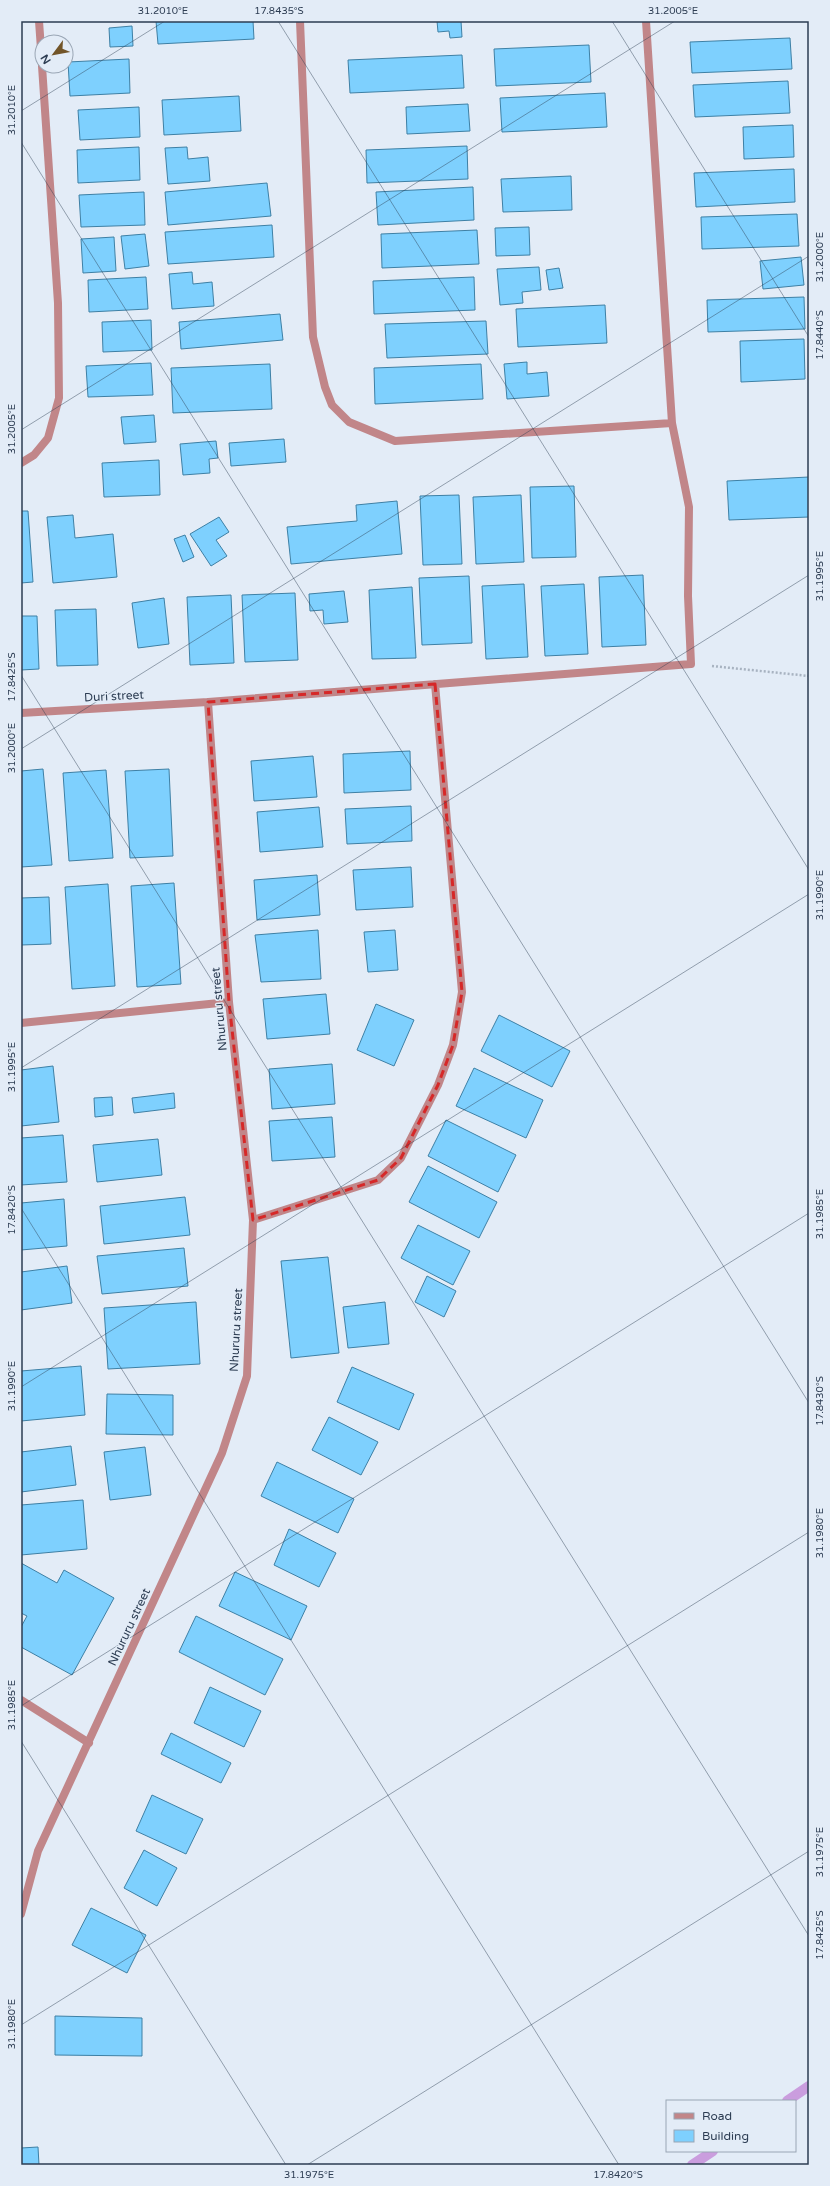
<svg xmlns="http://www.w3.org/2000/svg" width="830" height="2186" viewBox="0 0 830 2186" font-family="'Varela Round',sans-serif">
<rect width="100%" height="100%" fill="#e3ecf7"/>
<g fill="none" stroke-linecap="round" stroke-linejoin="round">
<path stroke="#ca9dde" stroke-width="10" d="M787 2101 809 2086
M692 2165 713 2151"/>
</g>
<path fill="#7ed0fe" stroke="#3e80a5" d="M156 21H253L254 39 158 44Z
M437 21H461L462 37 450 38 449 31 438 32Z
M132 26 133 46 110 47 109 28Z
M790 38 792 69 692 73 690 42Z
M589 45 591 82 496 86 494 49Z
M462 55 464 88 350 93 348 60Z
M129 59 130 93 70 96 68 62Z
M788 81 790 113 695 117 693 85Z
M605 93 607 127 502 132 500 98Z
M239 96 241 131 164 135 162 100Z
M468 104 470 131 407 134 406 107Z
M139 107 140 137 80 140 78 110Z
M793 125 794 157 744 159 743 127Z
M467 146 468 179 367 183 366 150Z
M139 147 140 180 78 183 77 150Z
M187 147 188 159 208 157 210 181 168 184 165 148Z
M794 169 795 202 696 207 694 173Z
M571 176 572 210 503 212 501 179Z
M267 183 271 216 168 225 165 192Z
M473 187 474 220 378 225 376 192Z
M144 192 145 225 81 227 79 195Z
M797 214 799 246 702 249 701 217Z
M272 225 274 257 168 264 165 232Z
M529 227 530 255 496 256 495 228Z
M477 230 479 264 382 268 381 234Z
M145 234 149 266 125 269 121 236Z
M114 237 116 271 83 273 81 239Z
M801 257 804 285 763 289 760 261Z
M539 267 541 290 522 292 523 303 500 305 497 269Z
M559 268 563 288 549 290 546 270Z
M192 272 193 284 212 282 214 306 172 309 169 274Z
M146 277 148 309 89 312 88 280Z
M474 277 475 310 374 314 373 281Z
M804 297 805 329 708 332 707 300Z
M605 305 607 343 518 347 516 309Z
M280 314 283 340 181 349 179 322Z
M151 320 152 350 103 352 102 322Z
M486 321 488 354 387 358 385 324Z
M804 339 805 379 741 382 740 341Z
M527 362V374L547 372 549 396 507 399 504 364Z
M151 363 153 395 88 397 86 366Z
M270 364 272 409 173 413 171 368Z
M481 364 483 399 375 404 374 368Z
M154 415 156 442 124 444 121 417Z
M284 439 286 462 231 466 229 443Z
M216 441 218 458 209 459 210 473 183 475 180 444Z
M159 460 160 495 104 497 102 463Z
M809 477V517L729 520 727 481Z
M574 486 576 557 532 558 530 487Z
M459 495 462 564 423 565 420 496Z
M521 495 524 562 476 564 473 497Z
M397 501 402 554 291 564 287 527 357 521 356 505Z
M21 511H28L33 582 21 583Z
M73 515 75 538 113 534 117 577 53 583 47 517Z
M219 517 229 532 216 540 227 556 211 566 190 534Z
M185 535 194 557 183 562 174 539Z
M643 575 646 645 602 647 599 577Z
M469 576 472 643 422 645 419 578Z
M524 584 528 657 486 659 482 586Z
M584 584 588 654 545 656 541 586Z
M412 587 416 658 372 659 369 590Z
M344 591 348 622 324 624 323 610 310 611 309 594Z
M295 593 298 660 245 662 242 595Z
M231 595 234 663 190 665 187 597Z
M164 598 169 644 138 648 132 603Z
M96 609 98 665 57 666 55 610Z
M21 616H37L39 669 21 670Z
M410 751 411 790 344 793 343 754Z
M313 756 317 797 254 801 251 761Z
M43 769 52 865 21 867V771Z
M169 769 173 856 130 858 125 771Z
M106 770 113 858 69 861 63 773Z
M411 806 412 841 347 844 345 809Z
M319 807 323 847 260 852 257 812Z
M411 867 413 907 356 910 353 870Z
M317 875 320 915 257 920 254 880Z
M174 883 181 984 137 987 131 886Z
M108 884 115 986 72 989 65 887Z
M49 897 51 944 21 945V898Z
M318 930 321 979 261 982 255 935Z
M395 930 398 970 368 972 364 932Z
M326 994 330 1034 267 1039 263 999Z
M376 1004 414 1020 394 1066 357 1050Z
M499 1015 570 1051 552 1087 481 1051Z
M332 1064 335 1104 272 1109 269 1069Z
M53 1066 59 1122 21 1126V1070Z
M474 1068 543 1100 526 1138 456 1106Z
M174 1093 175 1108 134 1113 132 1098Z
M112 1097 113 1115 95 1117 94 1098Z
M332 1117 335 1157 272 1161 269 1121Z
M446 1120 516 1155 498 1192 428 1156Z
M63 1135 67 1182 21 1185V1138Z
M158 1139 162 1175 97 1182 93 1145Z
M428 1166 497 1202 479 1238 409 1202Z
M185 1197 190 1235 104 1244 100 1206Z
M64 1199 67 1246 21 1250V1203Z
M418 1225 470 1251 453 1285 401 1258Z
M184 1248 188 1286 102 1294 97 1256Z
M328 1257 339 1353 291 1358 281 1261Z
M67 1266 72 1303 21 1310V1272Z
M427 1276 456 1291 444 1317 415 1302Z
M196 1302 200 1364 108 1369 104 1308Z
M385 1302 389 1344 348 1348 343 1307Z
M81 1366 85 1415 21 1421V1371Z
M352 1367 414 1394 399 1430 337 1402Z
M107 1394 173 1395V1435L106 1434Z
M329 1417 378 1442 361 1475 312 1450Z
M71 1446 76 1485 21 1492V1452Z
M145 1447 151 1495 110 1500 104 1452Z
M277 1462 354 1499 338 1533 261 1496Z
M83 1500 87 1549 21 1555V1505Z
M289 1529 336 1553 319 1587 274 1565Z
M21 1563 57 1583 64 1570 114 1598 72 1675 21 1647V1627L27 1616 21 1613Z
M235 1572 307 1606 291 1640 219 1606Z
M196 1616 283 1659 265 1695 179 1652Z
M210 1687 261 1711 244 1747 194 1723Z
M171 1733 231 1763 221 1783 161 1754Z
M152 1795 203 1819 186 1854 136 1831Z
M144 1850 177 1868 157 1906 124 1888Z
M91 1908 146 1935 127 1973 72 1945Z
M55 2016 142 2018V2056L55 2055Z
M38 2147 39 2165H21V2148Z"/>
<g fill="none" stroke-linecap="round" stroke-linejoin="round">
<path stroke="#a8b3c1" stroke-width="2.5" stroke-dasharray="2 2" stroke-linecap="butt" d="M712 666 809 676"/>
<path stroke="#c18689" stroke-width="8" d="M39 21 42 63
M646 21 672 423
M21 463 34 455 48 438 59 398 58 303 42 66
M21 713 208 702 691 664 688 596 689 507 672 423 395 441 349 422 332 405 325 387 313 337 300 21
M21 1023 229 1002
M253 1220 378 1180 401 1158 438 1085 453 1045 462 992 435 684
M21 1700 89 1743
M21 1914 38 1851 222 1453 247 1376 253 1220 229 1002 208 702"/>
</g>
<path fill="none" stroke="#d62828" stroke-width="3" stroke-dasharray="8 5" stroke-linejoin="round" d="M435 684 462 992 453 1045 438 1085 401 1158 378 1180 253 1220 229 1002 208 702Z"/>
<path fill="none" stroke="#2d3d53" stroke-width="1" stroke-opacity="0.45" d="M278 21 809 870M612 21 809 337M21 111 165 21M21 142 809 1403M21 430 675 21M21 675 809 1936M21 749 809 256M21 1068 809 575M21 1208 619 2165M21 1387 809 894M21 1706 809 1213M21 1741 286 2165M21 2025 809 1532M307 2165 809 1851"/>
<g text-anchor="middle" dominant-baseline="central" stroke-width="3" stroke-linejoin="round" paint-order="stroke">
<g font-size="12" fill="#2d3d53" stroke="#e3ecf7">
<text transform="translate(114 696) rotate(-3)">Duri street</text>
<text transform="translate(219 1009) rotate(-95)">Nhururu street</text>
<text transform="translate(236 1330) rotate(-87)">Nhururu street</text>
<text transform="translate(129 1627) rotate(-65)">Nhururu street</text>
</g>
</g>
<rect width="830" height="2186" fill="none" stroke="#e3ecf7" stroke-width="44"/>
<rect x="666" y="2100" width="130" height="52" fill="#e3ecf7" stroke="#9aa6b5"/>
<rect x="674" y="2113" width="20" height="6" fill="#c18689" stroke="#9aa6b5"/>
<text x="702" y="2120" font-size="12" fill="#2d3d53">Road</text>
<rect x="674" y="2130" width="20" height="12" fill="#7ed0fe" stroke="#9aa6b5"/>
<text x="702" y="2140" font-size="12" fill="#2d3d53">Building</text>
<g transform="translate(54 54) rotate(238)"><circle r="19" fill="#e3ecf7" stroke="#9aa6b5"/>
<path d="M0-3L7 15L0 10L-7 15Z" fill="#725529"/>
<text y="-6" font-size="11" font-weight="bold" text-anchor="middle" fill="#2d3d53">N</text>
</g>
<rect x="22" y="22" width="786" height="2142" fill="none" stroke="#2d3d53" stroke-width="1.5"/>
<g font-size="10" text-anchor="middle" fill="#2d3d53">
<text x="163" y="14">31.2010°E</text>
<text x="279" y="14">17.8435°S</text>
<text x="673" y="14">31.2005°E</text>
<text transform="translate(11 110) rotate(-90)" y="4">31.2010°E</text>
<text transform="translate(819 257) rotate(-90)" y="4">31.2000°E</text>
<text transform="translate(819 335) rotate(-90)" y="4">17.8440°S</text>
<text transform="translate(11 429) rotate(-90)" y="4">31.2005°E</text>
<text transform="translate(819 576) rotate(-90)" y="4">31.1995°E</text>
<text transform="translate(11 677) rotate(-90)" y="4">17.8425°S</text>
<text transform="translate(11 748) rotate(-90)" y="4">31.2000°E</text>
<text transform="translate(819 895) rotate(-90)" y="4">31.1990°E</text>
<text transform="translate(11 1067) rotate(-90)" y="4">31.1995°E</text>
<text transform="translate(11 1210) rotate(-90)" y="4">17.8420°S</text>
<text transform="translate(819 1214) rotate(-90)" y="4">31.1985°E</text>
<text transform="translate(11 1386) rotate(-90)" y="4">31.1990°E</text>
<text transform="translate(819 1401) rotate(-90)" y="4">17.8430°S</text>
<text transform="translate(819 1533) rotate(-90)" y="4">31.1980°E</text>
<text transform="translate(11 1705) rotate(-90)" y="4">31.1985°E</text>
<text transform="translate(819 1852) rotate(-90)" y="4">31.1975°E</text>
<text transform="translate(819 1935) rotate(-90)" y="4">17.8425°S</text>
<text transform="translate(11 2024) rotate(-90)" y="4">31.1980°E</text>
<text x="309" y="2178">31.1975°E</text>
<text x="618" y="2178">17.8420°S</text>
</g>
</svg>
